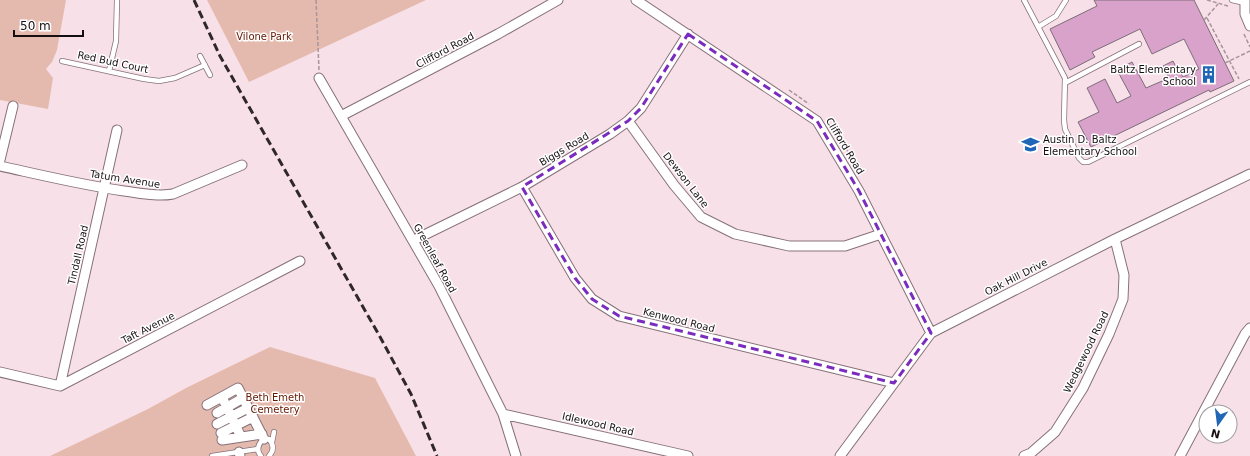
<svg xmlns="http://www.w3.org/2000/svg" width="1250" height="456" viewBox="0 0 1250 456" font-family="'DejaVu Sans',sans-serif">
<rect width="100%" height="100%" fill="#f8e0e8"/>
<path fill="#e5baae" d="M0 0H66L57 50 52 62 46 69 53 78 48 109 0 100Z
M207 0H426L249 82Z
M270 347 375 378 416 456H50L148 409 186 388Z"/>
<path fill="#d8a2cb" stroke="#7d6c79" d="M1094 0H1194L1234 81 1210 92 1209 90 1091 147 1078 122 1099 112 1087 88 1105 79 1117 103 1131 96 1117 70 1132 62 1146 88 1169 78 1163 66 1173 61 1179 73 1180 72 1183 77 1199 69 1184 39 1152 54 1140 29 1092 52 1095 57 1070 70 1050 29 1097 6Z"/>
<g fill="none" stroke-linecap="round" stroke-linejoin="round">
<defs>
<path id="lane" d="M1024 0 1065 78 1064 120 1065 129 1079 158 1083 162H1088L1250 82
M1232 0 1245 3
M1038 27 1056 16 1066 0
M200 56 210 75
M62 61 144 79 159 81 175 78 205 65
M109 71 116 41 117 0
M1065 83 1139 44
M272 442 274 432
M212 456 258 449
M261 456C256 451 258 443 264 439H269C274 445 274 451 269 456"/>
<path id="street" d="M636 0 817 121 859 191 931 333
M1245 0V14L1250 26
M319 78 439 286 503 414 516 456
M341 116 498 34 558 0
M628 121 674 185 701 217 735 234 789 246H845L881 234
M0 160 13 106
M0 166C41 175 82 185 124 191 140 193 157 197 173 194L242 165
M522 187 575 278 592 299 619 316 894 383
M414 240 522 187 610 134 628 121 641 108 688 34
M0 372 60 386 300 261
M60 386 117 130
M222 397 241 437
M207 405 238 388 264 439
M217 413 243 398
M503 414 688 456
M217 424 248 408
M221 433 253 417
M222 440 262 434
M239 452 240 456
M840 456 931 333 1115 239 1250 174
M1024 456 1031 453 1055 432 1083 388 1109 334 1123 299 1124 275 1115 239
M1180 456 1245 334 1250 328"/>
</defs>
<use href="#lane" stroke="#867179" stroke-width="6"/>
<use href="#street" stroke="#867179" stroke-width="11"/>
<path stroke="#a7959b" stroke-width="1.5" stroke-dasharray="4 2" stroke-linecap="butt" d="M316 0 319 70
M1207 0 1228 6
M1207 18 1239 79
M1204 20 1218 4
M1244 34 1250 47
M1225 63 1250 51
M789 90 809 104
M829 123 842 140 852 160"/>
<use href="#lane" stroke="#fff" stroke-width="4.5"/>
<use href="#street" stroke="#fff" stroke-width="9"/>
<path stroke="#30272a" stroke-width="3" stroke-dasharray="8 4" stroke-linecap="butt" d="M194 0 220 56 379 335 411 394 437 456"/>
</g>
<path fill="none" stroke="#7b2cbf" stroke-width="3" stroke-dasharray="8 5" stroke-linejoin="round" d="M688 34 817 121 859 191 931 333 894 383 619 316 592 299 575 278 522 187 628 121 641 108Z"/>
<defs>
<symbol id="building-bare" viewBox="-9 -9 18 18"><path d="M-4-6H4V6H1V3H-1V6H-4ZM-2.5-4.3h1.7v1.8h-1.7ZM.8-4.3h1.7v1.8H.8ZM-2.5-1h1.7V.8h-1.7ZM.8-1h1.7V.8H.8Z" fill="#1f66b6" stroke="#fff" stroke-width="2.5" paint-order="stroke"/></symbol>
<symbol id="school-bare" viewBox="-9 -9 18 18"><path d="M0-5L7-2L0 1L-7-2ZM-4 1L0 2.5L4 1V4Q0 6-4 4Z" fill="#1f66b6" stroke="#fff" stroke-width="2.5" paint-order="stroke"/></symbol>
</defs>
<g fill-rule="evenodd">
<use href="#building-bare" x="1196" y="62" width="25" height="25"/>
<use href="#school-bare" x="1018" y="132" width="25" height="25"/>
</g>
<g text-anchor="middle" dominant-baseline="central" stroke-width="3" stroke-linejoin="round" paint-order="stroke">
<g font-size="10" fill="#631600" stroke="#fff">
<text x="264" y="36">Vilone Park</text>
<text x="275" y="397">Beth Emeth<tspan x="275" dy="12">Cemetery</tspan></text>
</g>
<g font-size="10" fill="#160f11" stroke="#fff">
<text transform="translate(445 50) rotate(-28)">Clifford Road</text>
<text transform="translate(113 62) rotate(12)">Red Bud Court</text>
<text transform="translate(845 146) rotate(59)">Clifford Road</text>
<text transform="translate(564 149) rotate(-31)">Biggs Road</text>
<text transform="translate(125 179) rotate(9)">Tatum Avenue</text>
<text transform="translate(686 180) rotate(52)">Dewson Lane</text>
<text transform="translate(78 255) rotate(-77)">Tindall Road</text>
<text transform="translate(435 258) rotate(61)">Greenleaf Road</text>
<text transform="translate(1016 277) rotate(-27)">Oak Hill Drive</text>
<text transform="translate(679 320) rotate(14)">Kenwood Road</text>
<text transform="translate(148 328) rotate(-27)">Taft Avenue</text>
<text transform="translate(1086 352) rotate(-64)">Wedgewood Road</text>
<text transform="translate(598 424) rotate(13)">Idlewood Road</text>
</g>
<g font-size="10" fill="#160f11" stroke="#fff" text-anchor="end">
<text x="1196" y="69">Baltz Elementary<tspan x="1196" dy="12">School</tspan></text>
<text x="1043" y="139" text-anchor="start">Austin D. Baltz<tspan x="1043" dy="12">Elementary School</tspan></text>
</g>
</g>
<g transform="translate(1218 424) rotate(194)"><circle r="19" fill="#ffffff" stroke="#a29fa0"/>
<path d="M0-3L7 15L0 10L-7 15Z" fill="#1f66b6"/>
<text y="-6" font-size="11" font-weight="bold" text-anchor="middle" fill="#160f11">N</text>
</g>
<path d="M14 30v6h69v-6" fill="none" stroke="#160f11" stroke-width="2"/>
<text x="20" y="30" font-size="12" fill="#160f11" stroke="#ffffff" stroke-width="3" paint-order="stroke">50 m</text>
</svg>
